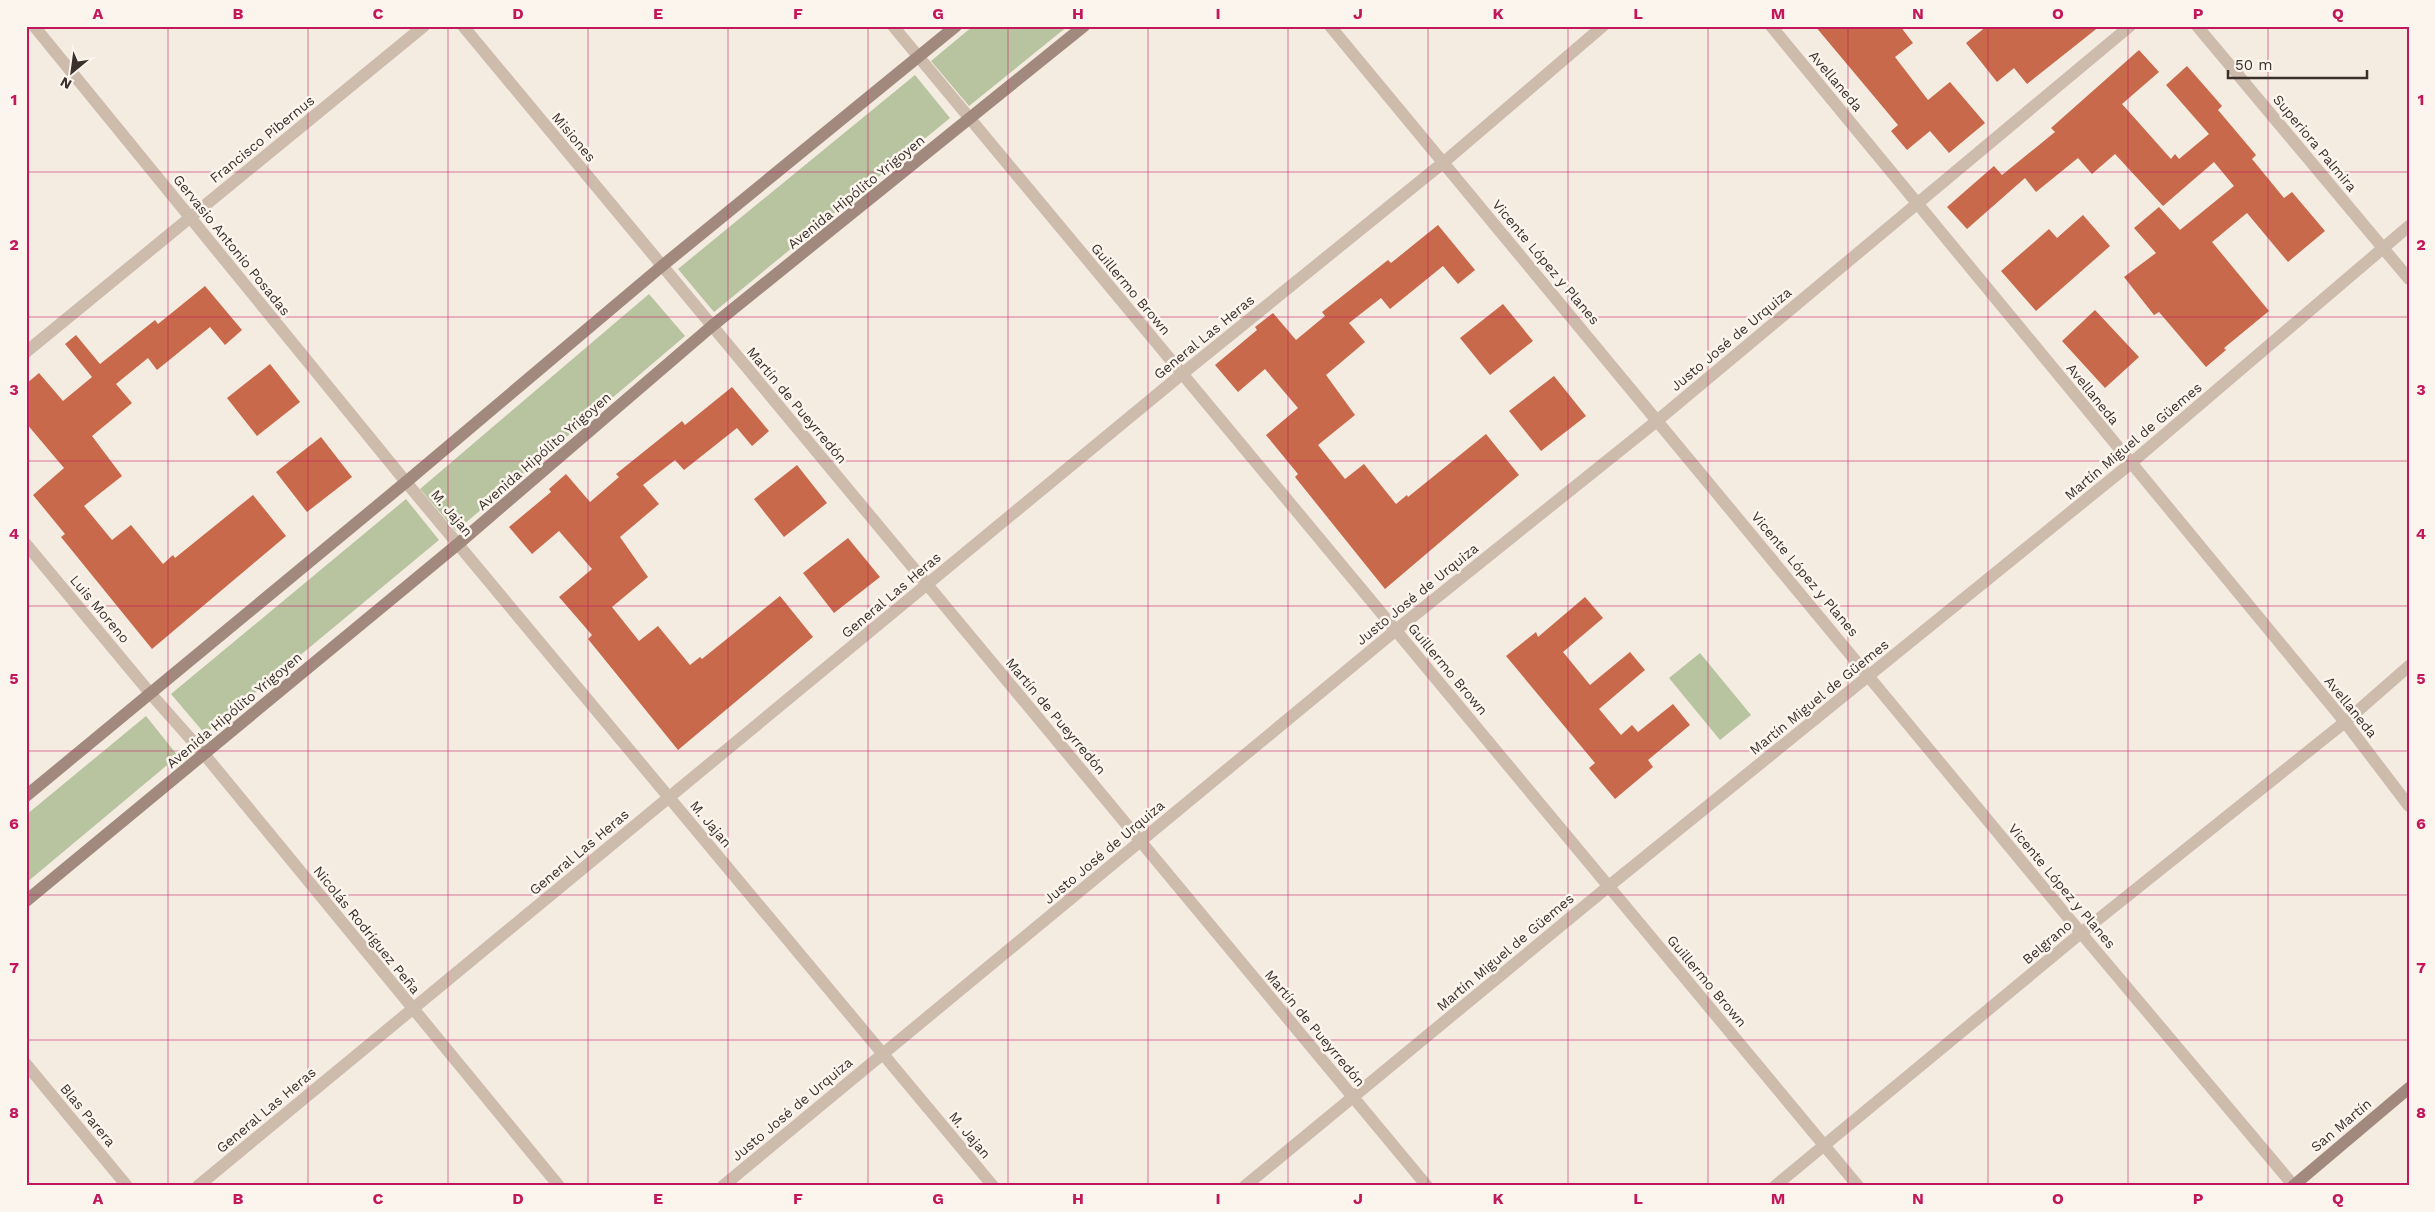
<svg xmlns="http://www.w3.org/2000/svg" width="2435" height="1212" viewBox="0 0 2435 1212" font-family="'Work Sans',sans-serif">
<rect width="100%" height="100%" fill="#f4ebe1"/>
<path fill="#b8c4a0" d="M973 26H1068L969 106 931 61Z
M915 75 950 118 714 312 678 269Z
M649 294 685 336 456 531 420 489Z
M406 499 439 540 205 734 171 694Z
M1700 653 1751 715 1720 740 1669 678Z
M146 716 178 756 26 883V815Z"/>
<path fill="#c8694b" d="M1815 26H1900L1913 43 1895 57 1928 100 1950 82 1985 123 1949 153 1930 131 1907 150 1891 131 1898 125Z
M1987 26H2100L2027 84 2014 68 1997 82 1966 43Z
M2139 50 2159 72 2122 104 2171 159 2175 154 2179 159 2209 134 2166 85 2187 66 2222 106 2218 110 2256 155 2252 159 2284 198 2292 192 2325 231 2288 262 2247 213 2212 242 2269 311 2224 348 2226 350 2206 367 2159 312 2154 315 2124 277 2156 253 2134 228 2159 207 2180 230 2234 186 2214 162 2163 206 2115 154 2092 174 2078 158 2036 192 2025 178 1967 229 1947 207 1994 166 2002 175 2055 132 2051 128Z
M2083 215 2110 246 2036 311 2001 271 2049 229 2057 238Z
M1438 225 1475 270 1458 284 1443 266 1390 309 1381 298 1349 323 1365 342 1326 375 1355 415 1318 445 1345 479 1364 464 1396 504 1407 495 1408 497 1486 434 1519 475 1385 589 1295 477 1298 474 1266 435 1298 408 1265 369 1238 392 1215 365 1257 330 1255 327 1273 313 1296 340 1325 316 1322 312 1388 260 1391 263Z
M205 286 242 330 225 345 210 327 157 370 148 358 116 384 132 403 92 436 122 476 84 506 112 540 131 525 163 564 173 555 175 558 253 495 286 536 152 649 61 537 65 534 33 495 64 468 26 423V384L39 373 63 401 92 377 65 344 76 335 100 364 155 320 158 324Z
M1503 304 1533 341 1490 375 1460 338Z
M2095 310 2139 357 2105 388 2062 341Z
M270 364 300 402 257 436 227 398Z
M1554 376 1586 416 1541 451 1509 411Z
M732 387 769 431 752 446 737 428 684 470 675 460 643 485 659 504 620 537 648 577 612 607 639 641 658 626 690 665 700 657 702 659 780 596 813 637 678 750 588 639 592 635 559 597 592 569 559 531 532 554 509 527 551 492 549 489 566 474 590 502 619 477 616 474 682 421 685 425Z
M321 437 352 477 307 512 276 472Z
M797 465 827 503 784 537 754 499Z
M848 538 880 577 834 613 803 573Z
M1585 597 1603 618 1563 652 1590 685 1630 652 1645 670 1599 709 1621 735 1632 725 1638 732 1673 704 1690 725 1648 760 1653 767 1615 799 1589 768 1595 763 1506 656 1536 632 1538 637Z"/>
<g fill="none" stroke-linecap="round" stroke-linejoin="round">
<path stroke="#cdbbac" stroke-width="12" d="M34 26 406 482 993 1186
M463 26 1427 1186
M893 26 1858 1186
M1330 26 2081 933 2294 1186
M1771 26 2345 722 2409 806
M2197 26 2409 279
M26 352 424 26
M26 544 150 693 204 754 559 1186
M26 1064 127 1186
M198 1186 1182 374 1444 162 1603 26
M723 1186 1396 630 1658 420 2130 26
M1245 1186 1609 886 2130 464 2409 226
M1775 1186 2081 933 2345 722 2409 666"/>
<path stroke="#a18a7d" stroke-width="12" d="M26 796 406 482 662 266 956 26
M26 901 458 544 712 326 1084 26
M2293 1186 2409 1088"/>
</g>
<path fill="none" stroke="#c2185b" stroke-width="1" stroke-opacity="0.55" d="M168 26V1186M308 26V1186M448 26V1186M588 26V1186M728 26V1186M868 26V1186M1008 26V1186M1148 26V1186M1288 26V1186M1428 26V1186M1568 26V1186M1708 26V1186M1848 26V1186M1988 26V1186M2128 26V1186M2268 26V1186M26 172H2409M26 317H2409M26 461H2409M26 606H2409M26 751H2409M26 895H2409M26 1040H2409"/>
<g text-anchor="middle" dominant-baseline="central" stroke-width="5" stroke-linejoin="round" paint-order="stroke">
<g font-size="14" fill="#3b302b" stroke="#fbf5ee">
<text transform="translate(1836 81) rotate(50)">Avellaneda</text>
<text transform="translate(574 137) rotate(50)">Misiones</text>
<text transform="translate(262 139) rotate(-39)">Francisco Pibernus</text>
<text transform="translate(2315 143) rotate(50)">Superiora Palmira</text>
<text transform="translate(856 192) rotate(-39)">Avenida Hipólito Yrigoyen</text>
<text transform="translate(232 245) rotate(51)">Gervasio Antonio Posadas</text>
<text transform="translate(1546 262) rotate(50)">Vicente López y Planes</text>
<text transform="translate(1131 289) rotate(50)">Guillermo Brown</text>
<text transform="translate(1204 337) rotate(-39)">General Las Heras</text>
<text transform="translate(1731 339) rotate(-40)">Justo José de Urquiza</text>
<text transform="translate(2093 394) rotate(51)">Avellaneda</text>
<text transform="translate(797 405) rotate(50)">Martín de Pueyrredón</text>
<text transform="translate(2133 441) rotate(-40)">Martín Miguel de Güemes</text>
<text transform="translate(544 451) rotate(-41)">Avenida Hipólito Yrigoyen</text>
<text transform="translate(452 513) rotate(50)">M. Jajan</text>
<text transform="translate(1805 574) rotate(50)">Vicente López y Planes</text>
<text transform="translate(1417 594) rotate(-39)">Justo José de Urquiza</text>
<text transform="translate(891 595) rotate(-40)">General Las Heras</text>
<text transform="translate(100 609) rotate(50)">Luis Moreno</text>
<text transform="translate(1448 669) rotate(50)">Guillermo Brown</text>
<text transform="translate(1819 697) rotate(-39)">Martín Miguel de Güemes</text>
<text transform="translate(2351 707) rotate(51)">Avellaneda</text>
<text transform="translate(234 710) rotate(-40)">Avenida Hipólito Yrigoyen</text>
<text transform="translate(1056 716) rotate(50)">Martín de Pueyrredón</text>
<text transform="translate(711 824) rotate(50)">M. Jajan</text>
<text transform="translate(579 852) rotate(-40)">General Las Heras</text>
<text transform="translate(1104 852) rotate(-40)">Justo José de Urquiza</text>
<text transform="translate(2062 886) rotate(50)">Vicente López y Planes</text>
<text transform="translate(367 930) rotate(51)">Nicolás Rodríguez Peña</text>
<text transform="translate(2047 942) rotate(-40)">Belgrano</text>
<text transform="translate(1505 952) rotate(-40)">Martín Miguel de Güemes</text>
<text transform="translate(1707 981) rotate(50)">Guillermo Brown</text>
<text transform="translate(1315 1028) rotate(50)">Martín de Pueyrredón</text>
<text transform="translate(792 1109) rotate(-40)">Justo José de Urquiza</text>
<text transform="translate(266 1110) rotate(-40)">General Las Heras</text>
<text transform="translate(88 1115) rotate(50)">Blas Parera</text>
<text transform="translate(2341 1125) rotate(-40)">San Martín</text>
<text transform="translate(970 1135) rotate(50)">M. Jajan</text>
</g>
</g>
<rect width="2435" height="1212" fill="none" stroke="#fbf5ee" stroke-width="55"/>
<g transform="translate(72 72) rotate(209)" stroke="#fbf5ee" stroke-width="4" paint-order="stroke">
<path d="M0-4L9 19L0 12L-9 19Z" fill="#3b302b"/>
<text y="-8" font-size="14" font-weight="bold" text-anchor="middle" fill="#3b302b">N</text>
</g>
<path d="M2228 70v8h139v-8" fill="none" stroke="#3b302b" stroke-width="2.5"/>
<text x="2235" y="70" font-size="15" fill="#3b302b" stroke="#fbf5ee" stroke-width="4" paint-order="stroke">50 m</text>
<rect x="28" y="28" width="2380" height="1156" fill="none" stroke="#c2185b" stroke-width="2"/>
<g font-size="16" text-anchor="middle" font-weight="bold" fill="#c2185b">
<text x="98" y="19">A</text>
<text x="238" y="19">B</text>
<text x="378" y="19">C</text>
<text x="518" y="19">D</text>
<text x="658" y="19">E</text>
<text x="798" y="19">F</text>
<text x="938" y="19">G</text>
<text x="1078" y="19">H</text>
<text x="1218" y="19">I</text>
<text x="1358" y="19">J</text>
<text x="1498" y="19">K</text>
<text x="1638" y="19">L</text>
<text x="1778" y="19">M</text>
<text x="1918" y="19">N</text>
<text x="2058" y="19">O</text>
<text x="2198" y="19">P</text>
<text x="2338" y="19">Q</text>
<text x="14" y="105">1</text>
<text x="2421" y="105">1</text>
<text x="14" y="250">2</text>
<text x="2421" y="250">2</text>
<text x="14" y="395">3</text>
<text x="2421" y="395">3</text>
<text x="14" y="539">4</text>
<text x="2421" y="539">4</text>
<text x="14" y="684">5</text>
<text x="2421" y="684">5</text>
<text x="14" y="829">6</text>
<text x="2421" y="829">6</text>
<text x="14" y="973">7</text>
<text x="2421" y="973">7</text>
<text x="14" y="1118">8</text>
<text x="2421" y="1118">8</text>
<text x="98" y="1204">A</text>
<text x="238" y="1204">B</text>
<text x="378" y="1204">C</text>
<text x="518" y="1204">D</text>
<text x="658" y="1204">E</text>
<text x="798" y="1204">F</text>
<text x="938" y="1204">G</text>
<text x="1078" y="1204">H</text>
<text x="1218" y="1204">I</text>
<text x="1358" y="1204">J</text>
<text x="1498" y="1204">K</text>
<text x="1638" y="1204">L</text>
<text x="1778" y="1204">M</text>
<text x="1918" y="1204">N</text>
<text x="2058" y="1204">O</text>
<text x="2198" y="1204">P</text>
<text x="2338" y="1204">Q</text>
</g>
</svg>
